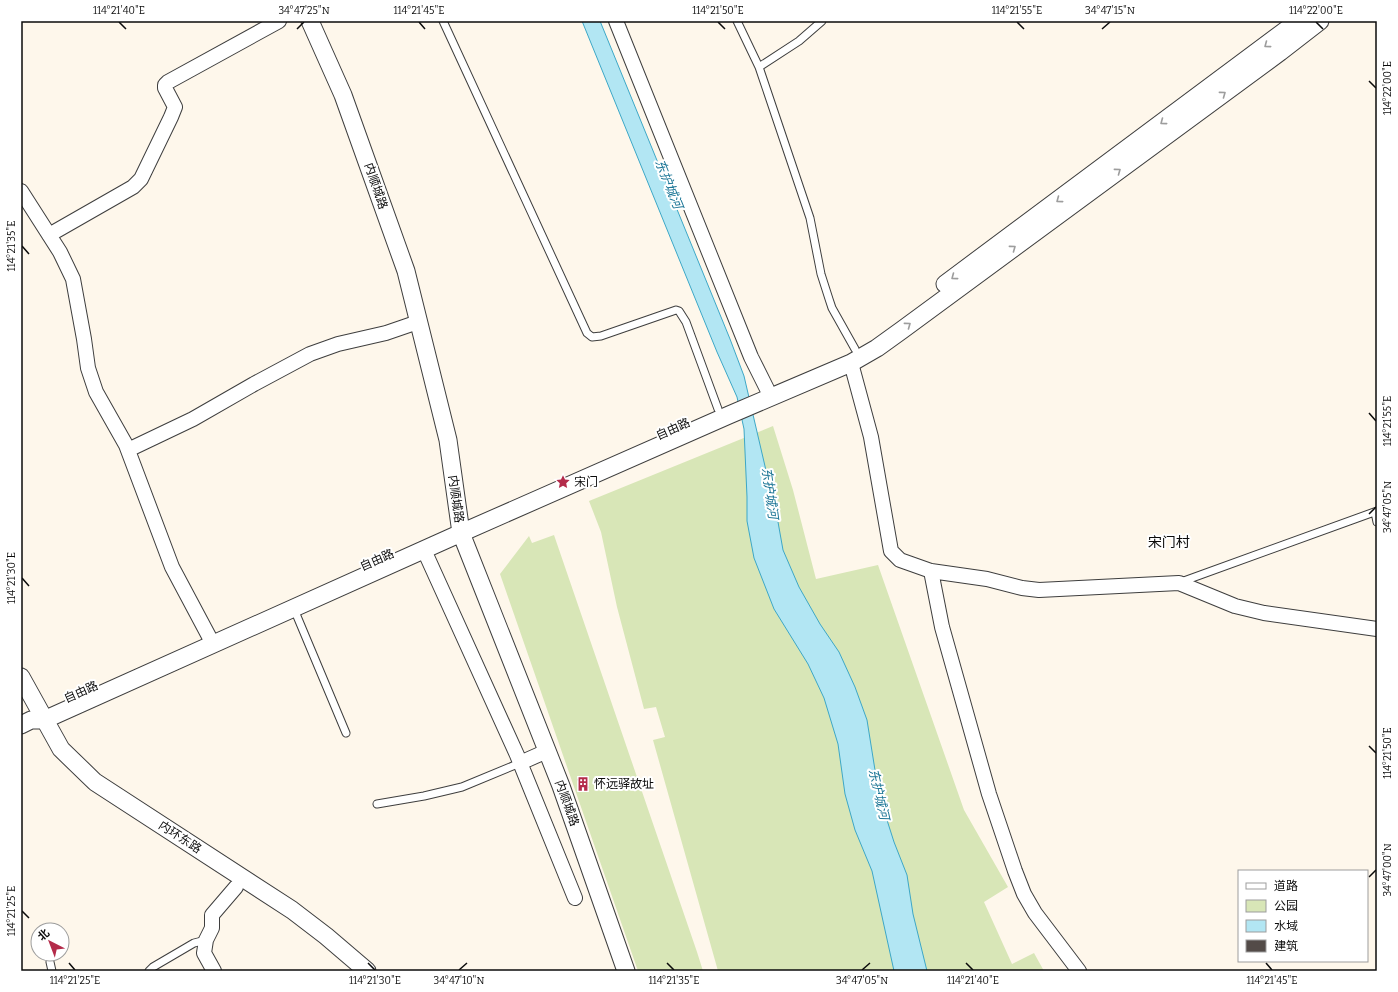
<svg xmlns="http://www.w3.org/2000/svg" width="1398" height="992" viewBox="0 0 1398 992" font-family="Bitter,'Noto Sans SC',serif">
<rect width="100%" height="100%" fill="#fef7eb"/>
<path fill="#d8e6b7" d="M773 426 793 490 816 579 878 565 964 810 1008 887 984 902 1012 964 1034 953 1044 971H718L653 740 665 737 656 707 644 709 617 607 601 532 589 501Z
M554 535 697 952 703 971H638L500 574 529 536 532 543Z"/>
<path fill="#b2e6f3" stroke="#3da7c6" d="M582 21H600L730 339 744 376 778 522 783 550 799 587 820 624 839 652 855 687 867 720 879 795 894 842 907 875 913 914 927 971H894L872 871 855 830 845 794 838 744 824 698 808 664 774 609 754 558 747 521V497L744 429 737 397 717 352Z"/>
<path fill="#534b48" d="M584 776 589 788 582 791 577 779Z"/>
<g fill="none" stroke-linecap="round" stroke-linejoin="round">
<defs>
<path id="service" d="M443 21 587 333 592 337 601 336 676 310 679 311 686 322 718 409
M737 21 759 67 810 218 821 274 829 299 832 308 855 349
M759 67 799 41 822 21
M1375 512 1377 522
M1181 582 1377 511
M294 609 346 733
M377 804 424 796 462 787 520 763
M50 962 52 971
M149 971 153 967 194 943 206 940"/>
<path id="minor" d="M616 21 751 357 767 389
M21 191 60 252 73 279 84 339 88 368 96 392 126 445 172 567 213 644
M49 235 133 187 141 179 171 117 175 107 165 88V85L168 82 279 21
M851 363 871 437 891 551 900 560 931 571 987 579 1022 588 1039 590 1179 583 1235 606 1264 613 1377 629
M128 450 193 419 254 384 310 354 338 344 386 333 418 322
M424 550 517 755 575 898
M931 571 942 627 989 794 1015 871 1024 894 1035 913 1079 971
M520 763 547 751
M214 971 204 953 206 940 212 928V915L236 887"/>
<path id="tertiary" d="M310 21 343 95 406 271 448 440 461 533 561 786 626 971
M945 284 1298 21
M21 677 61 749 95 782 292 910 326 936 367 971
M21 725 31 720H44L461 533 729 415 851 363 877 348 902 330 1280 52 1320 21"/>
</defs>
<use href="#service" stroke="#3e3e3e" stroke-width="9"/>
<use href="#minor" stroke="#3e3e3e" stroke-width="16"/>
<use href="#tertiary" stroke="#3e3e3e" stroke-width="19"/>
<use href="#service" stroke="#fff" stroke-width="7"/>
<use href="#minor" stroke="#fff" stroke-width="14"/>
<use href="#tertiary" stroke="#fff" stroke-width="17"/>
</g>
<defs><path id="oneway-chevron" d="M-2-3.5L2.5 0L-2 3.5" fill="none" stroke-width="1.6" stroke-linecap="round" stroke-linejoin="round"/></defs>
<g stroke="#9d9d9d">
<use href="#oneway-chevron" transform="translate(1267 45) rotate(143)"/>
<use href="#oneway-chevron" transform="translate(1223 94) rotate(-36)"/>
<use href="#oneway-chevron" transform="translate(1163 122) rotate(143)"/>
<use href="#oneway-chevron" transform="translate(1118 171) rotate(-36)"/>
<use href="#oneway-chevron" transform="translate(1059 200) rotate(143)"/>
<use href="#oneway-chevron" transform="translate(1013 248) rotate(-36)"/>
<use href="#oneway-chevron" transform="translate(954 277) rotate(143)"/>
<use href="#oneway-chevron" transform="translate(908 325) rotate(-36)"/>
</g>
<path fill="none" stroke="#0b0b0b" stroke-width="1.5" d="M119 22 126 29M419 22 425 29M718 22 725 29M1017 22 1024 29M1316 22 1323 29M297 29 304 22M1102 29 1110 22M1369 81 1376 88M22 246 29 254M1369 413 1376 421M1369 514 1376 507M22 578 29 586M1369 746 1376 753M1369 877 1376 870M22 911 29 918M69 963 75 970M368 963 375 970M667 963 674 970M966 963 973 970M1266 963 1272 970M459 970 467 963M862 970 870 963"/>
<defs>
<symbol id="sight-bare" viewBox="-9 -9 18 18"><path d="M0-6L1.8-2.2L6-1.7L2.9 1.2L3.7 5.4L0 3.3L-3.7 5.4L-2.9 1.2L-6-1.7L-1.8-2.2Z" fill="#b42b4a" stroke="#fff" stroke-width="2.5" paint-order="stroke"/></symbol>
<symbol id="building-bare" viewBox="-9 -9 18 18"><path d="M-4-6H4V6H1V3H-1V6H-4ZM-2.5-4.3h1.7v1.8h-1.7ZM.8-4.3h1.7v1.8H.8ZM-2.5-1h1.7V.8h-1.7ZM.8-1h1.7V.8H.8Z" fill="#b42b4a" stroke="#fff" stroke-width="2.5" paint-order="stroke"/></symbol>
</defs>
<g fill-rule="evenodd">
<use href="#sight-bare" x="553" y="472" width="20" height="20"/>
<use href="#building-bare" x="573" y="774" width="20" height="20"/>
</g>
<g text-anchor="middle" dominant-baseline="central" stroke-width="4" stroke-linejoin="round" paint-order="stroke">
<g font-size="12" fill="#0b0b0b" stroke="#fff">
<text transform="translate(376 186) rotate(71)">内顺城路</text>
<text transform="translate(673 429) rotate(-24)">自由路</text>
<text transform="translate(456 499) rotate(82)">内顺城路</text>
<text transform="translate(377 560) rotate(-24)">自由路</text>
<text transform="translate(81 692) rotate(-24)">自由路</text>
<text transform="translate(567 803) rotate(70)">内顺城路</text>
<text transform="translate(180 837) rotate(33)">内环东路</text>
</g>
<g font-size="12" fill="#0b0b0b" stroke="#fff" text-anchor="start">
<text x="574" y="482">宋门</text>
<text x="594" y="784">怀远驿故址</text>
</g>
<g font-size="13" font-style="italic" fill="#1c7696" stroke="#fff">
<text transform="translate(669 184) rotate(68)">东护城河</text>
<text transform="translate(770 493) rotate(82)">东护城河</text>
<text transform="translate(879 794) rotate(77)">东护城河</text>
</g>
<g font-size="14" fill="#0b0b0b" stroke="#fff">
<text x="1169" y="542">宋门村</text>
</g>
</g>
<rect width="1398" height="992" fill="none" stroke="#ffffff" stroke-width="44"/>
<rect x="1238" y="870" width="130" height="92" fill="#ffffff" stroke="#9d9d9d"/>
<rect x="1246" y="883" width="20" height="6" fill="#ffffff" stroke="#9d9d9d"/>
<text x="1274" y="890" font-size="12" fill="#0b0b0b">道路</text>
<rect x="1246" y="900" width="20" height="12" fill="#d8e6b7" stroke="#9d9d9d"/>
<text x="1274" y="910" font-size="12" fill="#0b0b0b">公园</text>
<rect x="1246" y="920" width="20" height="12" fill="#b2e6f3" stroke="#9d9d9d"/>
<text x="1274" y="930" font-size="12" fill="#0b0b0b">水域</text>
<rect x="1246" y="940" width="20" height="12" fill="#534b48" stroke="#9d9d9d"/>
<text x="1274" y="950" font-size="12" fill="#0b0b0b">建筑</text>
<g transform="translate(50 942) rotate(318)"><circle r="19" fill="#ffffff" stroke="#9d9d9d"/>
<path d="M0-3L7 15L0 10L-7 15Z" fill="#b42b4a"/>
<text y="-6" font-size="11" font-weight="bold" text-anchor="middle" fill="#0b0b0b">北</text>
</g>
<rect x="22" y="22" width="1354" height="948" fill="none" stroke="#0b0b0b" stroke-width="1.5"/>
<g font-size="10" text-anchor="middle" fill="#0b0b0b">
<text x="119" y="14">114°21'40"E</text>
<text x="304" y="14">34°47'25"N</text>
<text x="419" y="14">114°21'45"E</text>
<text x="718" y="14">114°21'50"E</text>
<text x="1017" y="14">114°21'55"E</text>
<text x="1110" y="14">34°47'15"N</text>
<text x="1316" y="14">114°22'00"E</text>
<text transform="translate(1387 88) rotate(-90)" y="4">114°22'00"E</text>
<text transform="translate(11 246) rotate(-90)" y="4">114°21'35"E</text>
<text transform="translate(1387 421) rotate(-90)" y="4">114°21'55"E</text>
<text transform="translate(1387 507) rotate(-90)" y="4">34°47'05"N</text>
<text transform="translate(11 578) rotate(-90)" y="4">114°21'30"E</text>
<text transform="translate(1387 753) rotate(-90)" y="4">114°21'50"E</text>
<text transform="translate(1387 870) rotate(-90)" y="4">34°47'00"N</text>
<text transform="translate(11 911) rotate(-90)" y="4">114°21'25"E</text>
<text x="75" y="984">114°21'25"E</text>
<text x="375" y="984">114°21'30"E</text>
<text x="459" y="984">34°47'10"N</text>
<text x="674" y="984">114°21'35"E</text>
<text x="862" y="984">34°47'05"N</text>
<text x="973" y="984">114°21'40"E</text>
<text x="1272" y="984">114°21'45"E</text>
</g>
</svg>
